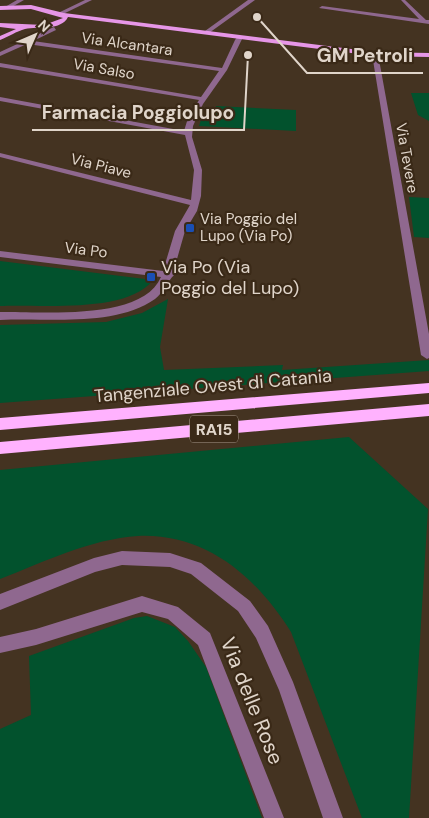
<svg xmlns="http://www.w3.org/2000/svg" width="429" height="818" viewBox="0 0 429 818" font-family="'DM Sans',sans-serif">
<rect width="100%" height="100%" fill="#443321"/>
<path fill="#02522d" d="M411 93H429V121L418 115Z
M216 106 296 110V131L199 126 201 120 214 118Z
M409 197 429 198V238L414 237Z
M0 261 153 280C127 314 41 304 0 306Z
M168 299 160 347 164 370 283 365 282 370 429 360V371L0 403V325L106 322 142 313Z
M349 437 428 509 409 818H362L291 632C257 578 207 533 138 536 90 539 44 562 0 579V470Z
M147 616 175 627 188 641 206 667 262 818H0V729L31 715 29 656 134 618Z"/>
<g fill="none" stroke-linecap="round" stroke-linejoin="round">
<path fill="#8f688f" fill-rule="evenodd" d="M17 0H24L10 8 5 7Z
M85 0H92L63 14 58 13Z
M248 0H255L209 33H205V31Z
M401 0H405L426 20H429V24L319 8 322 6 419 19Z
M54 27 56 30 33 41 222 68 235 40 238 36 243 37 227 70 203 104 193 126 192 137 202 170 201 196 197 211 185 231 173 273 174 275C167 282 164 292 155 299 113 328 48 317 0 320V312C40 311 142 322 161 277L0 257V251L163 271 175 231 190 205 0 157V153L191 200 194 170 185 135 0 101V97L184 131 188 118 199 100 0 67V63L201 97 219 71 27 44 0 56V52Z
M375 52 378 54 429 334V358L427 359 421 355 372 54Z
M122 551 170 553 201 563 250 601 268 626 293 682 343 818H323L279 690 256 638 238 611 191 574 170 567 122 565 95 572 0 610V594L94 558Z
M142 596 178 607 210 633 284 818H264L198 645 168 619 142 612 36 645 0 653V637L36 629Z"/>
<path fill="#e696e7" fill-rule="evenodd" d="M31 5 64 13 375 52 429 53V57L375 56 68 17C61 31 39 26 25 29 17 31 8 37 0 40V36L16 29 0 27V23L44 25 63 18 31 9 0 10V6Z"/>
<path fill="#ffb2fe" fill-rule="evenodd" d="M429 383V393L0 430V418Z
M429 404V416L0 454V442Z"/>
</g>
<g fill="#1a4fb4" stroke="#3a2917" stroke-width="2">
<rect x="185" y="223" width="10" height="10" rx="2.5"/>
<rect x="146" y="272" width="10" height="10" rx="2.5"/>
</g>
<g text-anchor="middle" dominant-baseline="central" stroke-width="4.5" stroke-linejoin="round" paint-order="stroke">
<g font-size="15" fill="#e0d5ca" stroke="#3a2917">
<text transform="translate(127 44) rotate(8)">Via Alcantara</text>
<text transform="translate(104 69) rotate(10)">Via Salso</text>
<text transform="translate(407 158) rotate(80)">Via Tevere</text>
<text transform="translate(101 166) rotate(14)">Via Piave</text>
<text transform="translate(86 250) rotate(7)">Via Po</text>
</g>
<g font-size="15" fill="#e0d5ca" stroke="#3a2917" text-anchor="start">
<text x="200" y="219">Via Poggio del<tspan x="200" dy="17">Lupo (Via Po)</tspan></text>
</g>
<rect fill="#3a2917" stroke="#aea194" stroke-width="1" x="190" y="415.5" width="48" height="27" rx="4"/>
<g font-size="16" font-weight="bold" fill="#e0d5ca">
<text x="214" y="429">RA15</text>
</g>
<g font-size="18" fill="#e0d5ca" stroke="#3a2917" text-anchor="start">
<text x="161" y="267">Via Po (Via<tspan x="161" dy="21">Poggio del Lupo)</tspan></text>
</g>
<g font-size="18" fill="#e0d5ca" stroke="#3a2917">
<text transform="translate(213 386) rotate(-5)">Tangenziale Ovest di Catania</text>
</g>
<g font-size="21" fill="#e0d5ca" stroke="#3a2917">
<text transform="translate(252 701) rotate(68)">Via delle Rose</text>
</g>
</g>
<path fill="none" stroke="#e0d5ca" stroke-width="2" d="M257 17L307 73H423M248 55L244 130H32"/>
<g fill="#e0d5ca" stroke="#3a2917" stroke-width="2">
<circle cx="257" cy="17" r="5"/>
<circle cx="248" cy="55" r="5"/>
</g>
<g font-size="19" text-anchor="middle" font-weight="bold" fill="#e0d5ca" stroke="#3a2917" stroke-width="4.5" stroke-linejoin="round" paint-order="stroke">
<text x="365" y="62">GM Petroli</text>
<text x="138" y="119">Farmacia Poggiolupo</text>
</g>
<g transform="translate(35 35) rotate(45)" stroke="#3a2917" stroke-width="4" paint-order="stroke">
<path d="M0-4L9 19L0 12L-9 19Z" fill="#e0d5ca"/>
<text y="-8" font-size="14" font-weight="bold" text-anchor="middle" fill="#e0d5ca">N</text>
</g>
</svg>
